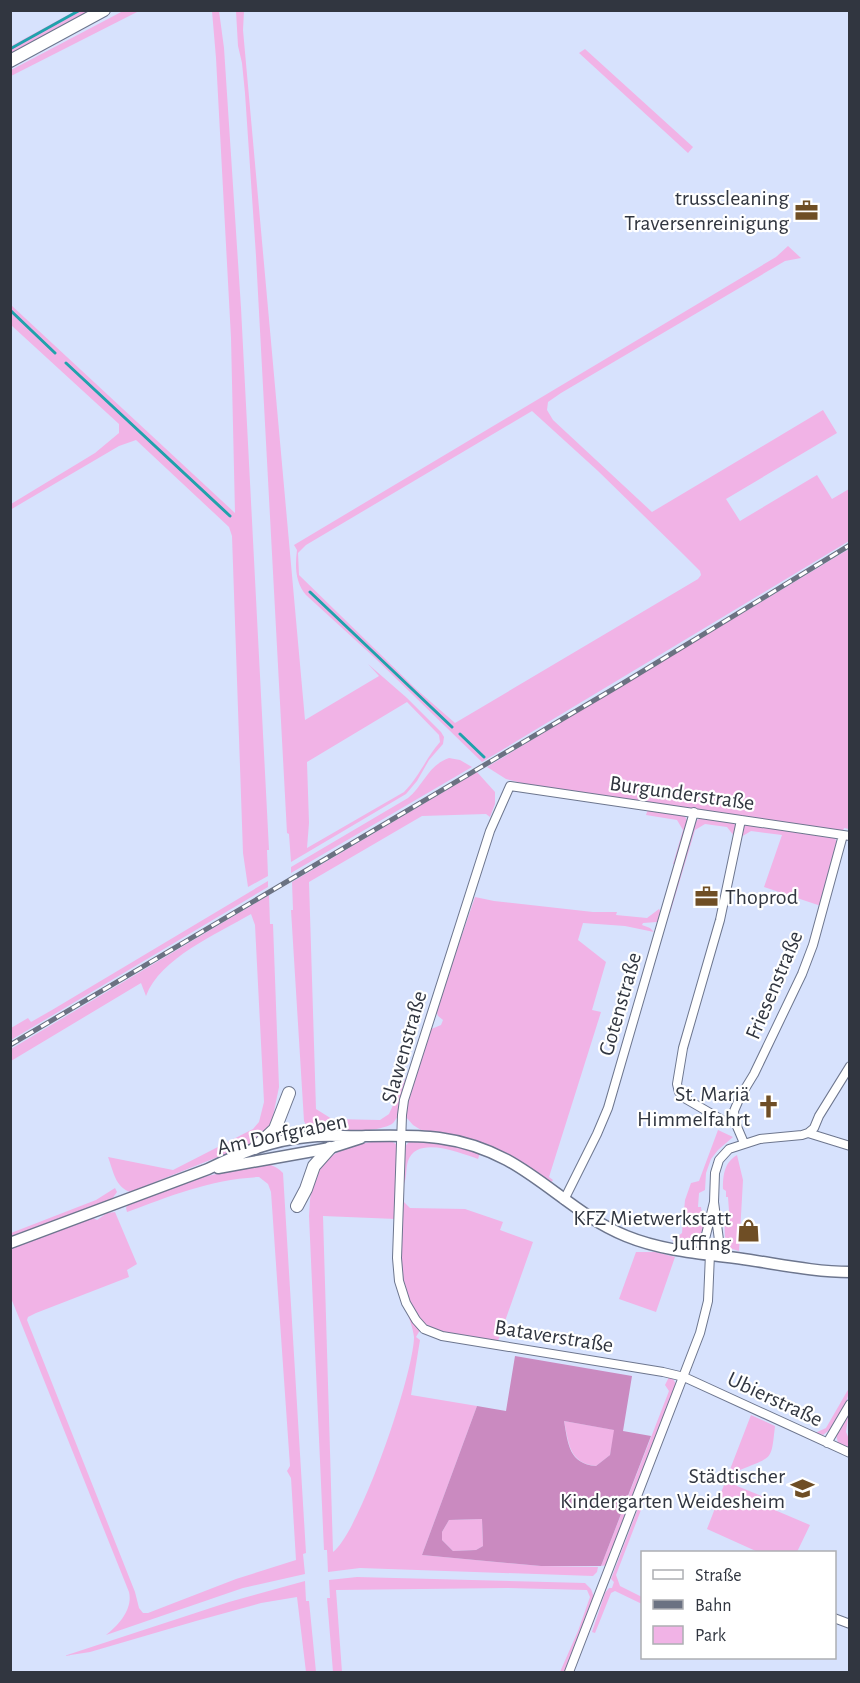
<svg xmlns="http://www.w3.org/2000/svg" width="860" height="1683" viewBox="0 0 860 1683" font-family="'Alegreya Sans',sans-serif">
<rect width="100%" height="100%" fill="#d7e2fd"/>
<path fill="#f1b3e6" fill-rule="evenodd" d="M75 11H90L11 55V46Z
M123 11H139L11 76V70Z
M212 11H219L224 48 241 308 269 850H267L268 876 248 887 243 853 232 536 229 527 136 440 119 446 10 510 11 504 95 453 119 433V424L11 325V305L235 513 231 338 216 58Z
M236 11H244L243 30 305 720 379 676 368 664 407 698 441 732 444 737 443 744 429 760 417 781 406 794 291 862 289 834 287 833 256 256 245 93 242 63 238 46ZM407 702 439 735 440 742C426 758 419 777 404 792L307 848 309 823 307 762Z
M585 49 693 147 688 153 579 53Z
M788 246 801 258 785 261 561 393 548 402 547 410 553 420 652 512 823 410 837 433 726 499 740 521 817 475 832 499 849 489V541L482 762 376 659 306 595C295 582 295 566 297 550L294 545 776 257ZM532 411 598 471 683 554 700 571 701 575 698 579 455 723 416 689 299 575 298 553 306 545Z
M849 549V829L844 828 843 831 537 787 506 779 487 767Z
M449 758 460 760 472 767 291 873V867L408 798C424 785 428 765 449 758Z
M477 772 495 792V804L490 817 486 814 422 816 309 882 316 1109 332 1119 380 1120 389 1114 406 1077C404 1090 403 1111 394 1122 386 1133 320 1134 308 1129L304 1121 291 910H293L292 882Z
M648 809 684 814 688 823 676 864H673L683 830 677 820 646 815Z
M701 817 734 822 736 828 734 836 727 827 705 824 695 830 670 913 668 912 695 822Z
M748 824 835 838 837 844 821 906 764 887 782 835 751 831 741 837 743 827Z
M268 881V887L11 1040V1028L28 1018 31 1022 52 1010Z
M269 895 270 924H273L279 1087 271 1126 258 1141 130 1192C115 1187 113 1170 108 1157L173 1170 253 1129 259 1122 264 1102 255 925 251 914C217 934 160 958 146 996L141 983 11 1061V1049Z
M475 897 494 901 593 912H617L616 915 647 918 659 909 661 912 657 922 643 923 642 925 650 928 654 932 625 926 583 923 578 940 606 962 592 1010 601 1012 549 1177 553 1180 551 1183 464 1138 421 1130 413 1125 406 1117V1104L429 1030 441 1025 443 1020 438 1016 436 1010Z
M718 1130 733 1137 718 1150 711 1159 706 1173 705 1190 699 1193 698 1207H701C701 1210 703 1213 703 1217 707 1240 689 1243 672 1241L682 1233 685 1200 691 1183 699 1181Z
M389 1140 396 1144 397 1148 396 1219 323 1216 333 1552C360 1532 414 1373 414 1337 413 1327 408 1316 405 1306L420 1330 416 1337 420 1340 411 1395 477 1406 422 1555 541 1566 598 1567 597 1572 593 1576 360 1568 328 1572 327 1550H324L309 1216C310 1204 310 1189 314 1178 325 1149 361 1142 389 1140Z
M412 1140 446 1143 480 1153 478 1159C460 1153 417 1135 408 1161 405 1170 408 1181 401 1188 402 1173 397 1148 412 1140Z
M737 1155 743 1180 739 1251 729 1248 725 1238 724 1213 729 1211 728 1197H726V1191L723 1189C723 1175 724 1163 737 1155Z
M259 1164C270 1164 275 1165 283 1173L306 1553 303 1554 305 1574 243 1588 106 1635C119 1625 133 1609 129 1592L11 1298V1248L87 1219 93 1218 97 1220 107 1213 115 1212 137 1264 127 1270 129 1277 36 1313 28 1317 27 1320 135 1592 139 1608 143 1613H148L236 1579 296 1560 291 1478 287 1471 290 1466 271 1192 268 1184 259 1177C212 1179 170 1196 127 1212L126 1208 128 1204 199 1178Z
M115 1188 117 1192 112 1199 11 1238V1233L96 1200Z
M403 1201 410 1208 465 1209 503 1222 500 1230 533 1242 498 1341C479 1338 457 1338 438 1332 390 1317 401 1239 403 1201Z
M636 1252H656L675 1257 656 1312 619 1299Z
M669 1377 673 1379 676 1384 607 1565 601 1566 669 1391 665 1385Z
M849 1388C849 1402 836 1427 823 1435L815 1433 826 1428Z
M849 1410 846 1432 849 1439V1448L838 1443 836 1435Z
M751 1415 775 1426C771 1462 773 1456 740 1470L737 1486 776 1502 770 1501V1508L810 1525 797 1552H758L707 1529Z
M564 1421 615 1430 610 1455 596 1466C569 1463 569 1444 564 1421Z
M644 1502 616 1575 620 1586 642 1597V1604L615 1591 611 1593 595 1633 592 1632 605 1593 609 1588H612L614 1582 611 1579 640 1503Z
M482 1519 483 1546 476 1550 453 1551 442 1540V1532L449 1520Z
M357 1577 585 1583 591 1589 594 1597 565 1672H560L578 1631 590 1597 587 1590 508 1588 336 1590 342 1672H333L327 1598H330L329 1580Z
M305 1581 306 1601H309L316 1672H306L297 1597 261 1603 196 1621 90 1652 64 1656 229 1602Z"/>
<path fill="#ca8ac0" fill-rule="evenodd" d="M515 1356 632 1376 623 1431 651 1436 601 1566H541L422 1555 477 1406 506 1411ZM564 1421 614 1430 610 1455 596 1466C569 1464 568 1444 564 1421ZM482 1519 483 1546 476 1550 453 1551 442 1540V1532L449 1520Z"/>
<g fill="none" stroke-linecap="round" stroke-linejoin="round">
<path stroke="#20a2ac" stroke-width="3" d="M10 49 80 10
M10 310 55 353
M66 363 230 516
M310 592 452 727
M460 734 484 757"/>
<defs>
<path id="minor" d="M850 836 510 786 490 831 404 1100 402 1115 397 1258 399 1281 406 1303 416 1320 424 1329 442 1336 663 1372 684 1377 850 1453
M735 1122 724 1121 686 1099 679 1092 677 1084 683 1048 720 920 741 820
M808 1133 814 1128 819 1116 850 1066
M744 1143 735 1122 734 1111 740 1097 754 1074 802 974 813 945 843 835
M564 1200 597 1134 608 1108 694 812
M710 1254 717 1248 719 1240 714 1202 715 1173 719 1160 729 1149 760 1139 802 1135 808 1133 850 1146
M827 1443 850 1404
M834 1618 850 1624
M569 1672 700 1333 708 1301 710 1254 704 1247V1243L714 1202"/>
<path id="tertiary" d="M218 1168 330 1148 361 1138
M10 1243 208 1169C240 1153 272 1140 307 1137 327 1134 347 1137 366 1136 420 1135 458 1134 507 1160 549 1183 581 1218 626 1236 665 1252 709 1254 750 1260 783 1265 816 1272 850 1272"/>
<path id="secondary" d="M255 1148 275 1129 289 1093
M297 1206 306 1189 314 1166 330 1148"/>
<path id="primary" d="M10 61 104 10"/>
</defs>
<use href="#minor" stroke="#6d768e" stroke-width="10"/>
<use href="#tertiary" stroke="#6d768e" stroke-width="13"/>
<use href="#secondary" stroke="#6d768e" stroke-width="14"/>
<use href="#primary" stroke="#6d768e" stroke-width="14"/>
<use href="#minor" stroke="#fff" stroke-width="8"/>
<use href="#tertiary" stroke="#fff" stroke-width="10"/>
<use href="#secondary" stroke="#fff" stroke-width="12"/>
<use href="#primary" stroke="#fff" stroke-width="12"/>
<defs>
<path id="rail" d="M10 1045 620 685 850 545"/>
</defs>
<use href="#rail" stroke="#6b7282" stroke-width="5"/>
<use href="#rail" stroke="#fff" stroke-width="3" stroke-dasharray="9" stroke-linecap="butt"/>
</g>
<defs>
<symbol id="office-bare" viewBox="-9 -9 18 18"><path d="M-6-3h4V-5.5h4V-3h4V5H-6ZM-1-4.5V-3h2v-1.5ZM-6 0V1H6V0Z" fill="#6f4e25" stroke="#fff" stroke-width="2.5" paint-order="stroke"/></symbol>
<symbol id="church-bare" viewBox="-9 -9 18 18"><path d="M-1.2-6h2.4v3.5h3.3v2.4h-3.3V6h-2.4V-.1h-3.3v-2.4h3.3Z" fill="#6f4e25" stroke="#fff" stroke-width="2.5" paint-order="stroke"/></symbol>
<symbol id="shop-bare" viewBox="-9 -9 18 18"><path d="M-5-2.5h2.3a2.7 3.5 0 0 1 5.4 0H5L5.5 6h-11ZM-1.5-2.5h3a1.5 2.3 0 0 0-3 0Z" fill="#6f4e25" stroke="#fff" stroke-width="2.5" paint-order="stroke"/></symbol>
<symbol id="school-bare" viewBox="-9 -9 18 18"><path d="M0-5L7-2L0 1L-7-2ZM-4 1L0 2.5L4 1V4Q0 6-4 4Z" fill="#6f4e25" stroke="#fff" stroke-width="2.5" paint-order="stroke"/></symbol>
</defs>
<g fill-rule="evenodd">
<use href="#office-bare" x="790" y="194" width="33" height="33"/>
<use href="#office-bare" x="690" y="880" width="33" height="33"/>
<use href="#church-bare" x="752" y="1090" width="33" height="33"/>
<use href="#shop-bare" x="732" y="1214" width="33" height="33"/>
<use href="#school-bare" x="786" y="1472" width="33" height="33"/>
</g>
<g text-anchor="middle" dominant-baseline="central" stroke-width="4.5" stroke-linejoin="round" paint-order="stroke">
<g font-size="22" fill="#313640" stroke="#fff" text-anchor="end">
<text x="789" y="198">trusscleaning<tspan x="789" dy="25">Traversenreinigung</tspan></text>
<text x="725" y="897" text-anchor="start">Thoprod</text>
<text x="750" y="1094">St. Mariä<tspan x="750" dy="25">Himmelfahrt</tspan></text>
<text x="731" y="1218">KFZ Mietwerkstatt<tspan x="731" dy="25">Juffing</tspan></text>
<text x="785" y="1476">Städtischer<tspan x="785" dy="25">Kindergarten Weidesheim</tspan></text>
</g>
<g font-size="22" fill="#313640" stroke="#fff">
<text transform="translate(682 793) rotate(8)">Burgunderstraße</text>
<text transform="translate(774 985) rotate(-67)">Friesenstraße</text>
<text transform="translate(620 1004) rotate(-74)">Gotenstraße</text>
<text transform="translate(404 1047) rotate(-74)">Slawenstraße</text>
<text transform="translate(282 1134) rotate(-12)">Am Dorfgraben</text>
<text transform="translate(554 1336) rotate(9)">Bataverstraße</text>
<text transform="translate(775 1399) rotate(25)">Ubierstraße</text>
</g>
</g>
<rect width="860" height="1683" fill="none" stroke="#313640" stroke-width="24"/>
<rect x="641" y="1551" width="195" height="108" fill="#ffffff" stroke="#adafb3" stroke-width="1.5"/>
<rect x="653" y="1570" width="30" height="9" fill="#ffffff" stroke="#adafb3" stroke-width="1.5"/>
<text x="695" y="1581" font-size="18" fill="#313640">Straße</text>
<rect x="653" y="1600" width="30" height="9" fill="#6b7282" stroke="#adafb3" stroke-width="1.5"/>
<text x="695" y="1611" font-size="18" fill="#313640">Bahn</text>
<rect x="653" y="1626" width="30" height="18" fill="#f1b3e6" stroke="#adafb3" stroke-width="1.5"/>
<text x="695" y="1641" font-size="18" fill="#313640">Park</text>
</svg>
